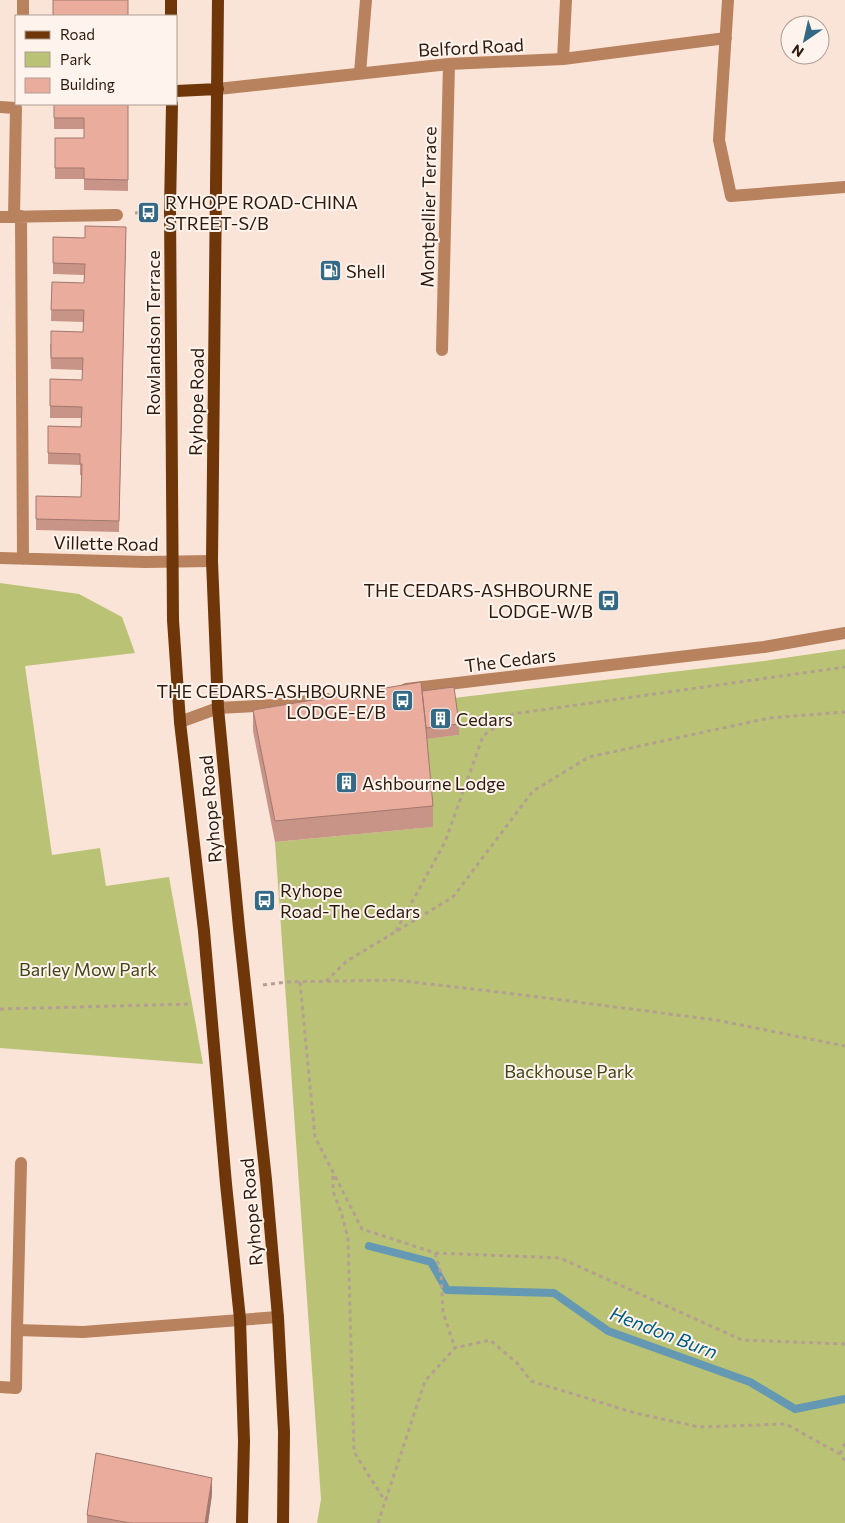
<svg xmlns="http://www.w3.org/2000/svg" width="845" height="1523" viewBox="0 0 845 1523" font-family="Commissioner,sans-serif">
<rect width="100%" height="100%" fill="#fae4d7"/>
<path fill="#bac375" d="M0 583 79 594 122 617 135 653 25 666 52 855 100 848 106 886 169 877 203 1064 0 1048Z
M845 649V1523H317L321 1499 275 842 432 827 425 739 459 735 454 698 764 661Z"/>
<g fill="none" stroke-linecap="round" stroke-linejoin="round">
<path stroke="#6598b3" stroke-width="8" d="M369 1246 431 1262 447 1290 554 1293 608 1331 750 1382 795 1409 845 1399"/>
<path stroke="#b49f92" stroke-width="3" stroke-dasharray="4 4" stroke-linecap="butt" d="M135 213 151 211
M396 931 445 842 483 736 513 714 845 667
M326 981 347 961 453 897 533 791 589 757 769 718 845 712
M300 982 315 1137 362 1229 435 1253 441 1273 443 1312 455 1348
M263 985 286 982 395 980 507 993 716 1020 845 1046
M0 1009 192 1004
M333 1176V1191L342 1215 348 1239 354 1452 385 1501
M435 1253 560 1258 742 1340 845 1344
M840 1454 845 1443
M378 1523 425 1381 455 1348 490 1340 518 1364 531 1381 635 1413 699 1427 786 1424 840 1454 845 1461"/>
<path stroke="#b8825e" stroke-width="12" d="M728 0 719 140 731 196 845 187
M23 16V0
M563 59 566 0
M360 73 366 0
M218 89 449 64 563 59 726 38
M0 107 16 108 14 217
M21 216 23 559
M0 217 117 215
M442 350 449 64
M0 558 145 562 212 561
M406 689 764 647 845 633
M180 722 218 708 274 705 327 699
M21 1163 17 1330 83 1332 278 1317
M0 1387 16 1388 17 1330"/>
<path stroke="#6f3709" stroke-width="12" d="M171 0V16
M218 0 212 561 218 708 239 928 266 1180 278 1317 284 1432 283 1523
M176 91 218 89
M172 104 170 209 173 620 180 722 204 931 226 1184 240 1319 244 1441 242 1523"/>
</g>
<path fill="#c89487" d="M54 104H128V191L84 190V179H55V138H84V129H54Z
M126 227 119 532 36 530V496L81 497 82 475H80V465L48 464V426L81 427V418H50V379L82 380V370L51 369 50 344 83 332 84 322 51 321 52 282 84 283V275L53 274V237L85 238Z
M422 691 459 724V735L427 739 433 806V827L275 842 253 731V710Z
M212 1494 208 1523H87V1515Z"/>
<path fill="#a3786e" d="M212 1478V1494L208 1523H205Z"/>
<path fill="#e9ac9d" stroke="#a3786e" d="M53 0H128V16H53Z
M54 104H128V180L84 179V168H55V138H84V118H54Z
M85 226 126 227 119 521 36 519V496L81 497 82 464H80V454L48 453V426L81 427 82 407 50 406V379L82 380 83 358H51V331L83 332 84 310H51L52 282 84 283 85 264 53 263V237L85 238Z
M421 682 425 718 433 806 275 821 253 710Z
M454 687 459 724 426 728 422 691Z
M96 1453 212 1478 205 1523H130L87 1515Z"/>
<defs>
<symbol id="bus-square" viewBox="-11 -11 22 22"><rect x="-9" y="-9" width="18" height="18" rx="4" fill="#346985" stroke="#fff4ed"/><path d="M-5-6H5V4H4V6H2V4H-2V6H-4V4H-5ZM-3.5-4V0h7V-4ZM-3.5 1.2v1.5H-2V1.2ZM2 1.2v1.5H3.5V1.2Z" fill="#fff"/></symbol>
<symbol id="fuel-square" viewBox="-11 -11 22 22"><rect x="-9" y="-9" width="18" height="18" rx="4" fill="#346985" stroke="#fff4ed"/><path d="M-5.5-6h7V0h2V4h1.3V-2.5L3-4.5l.8-.8L6-3V5H2.5V1h-1V6h-7ZM-4.2-4.7v3.2H.2V-4.7Z" fill="#fff"/></symbol>
<symbol id="building-square" viewBox="-11 -11 22 22"><rect x="-9" y="-9" width="18" height="18" rx="4" fill="#346985" stroke="#fff4ed"/><path d="M-4-6H4V6H1V3H-1V6H-4ZM-2.5-4.3h1.7v1.8h-1.7ZM.8-4.3h1.7v1.8H.8ZM-2.5-1h1.7V.8h-1.7ZM.8-1h1.7V.8H.8Z" fill="#fff"/></symbol>
</defs>
<g fill-rule="evenodd">
<use href="#bus-square" x="136" y="200" width="25" height="25"/>
<use href="#fuel-square" x="318" y="258" width="25" height="25"/>
<use href="#bus-square" x="596" y="588" width="25" height="25"/>
<use href="#bus-square" x="390" y="688" width="25" height="25"/>
<use href="#building-square" x="428" y="706" width="25" height="25"/>
<use href="#building-square" x="334" y="770" width="25" height="25"/>
<use href="#bus-square" x="252" y="888" width="25" height="25"/>
</g>
<g text-anchor="middle" dominant-baseline="central" stroke-width="4" stroke-linejoin="round" paint-order="stroke">
<g font-size="18" fill="#2d1a0d" stroke="#fff4ed">
<text transform="translate(471 47) rotate(-3)">Belford Road</text>
<text transform="translate(428 207) rotate(-89)">Montpellier Terrace</text>
<text transform="translate(153 333) rotate(-90)">Rowlandson Terrace</text>
<text transform="translate(196 402) rotate(-89)">Ryhope Road</text>
<text transform="translate(106 543) rotate(1)">Villette Road</text>
<text transform="translate(510 660) rotate(-7)">The Cedars</text>
<text transform="translate(210 809) rotate(-95)">Ryhope Road</text>
<text transform="translate(251 1212) rotate(-95)">Ryhope Road</text>
</g>
<g font-size="18" fill="#2d1a0d" stroke="#fff4ed" text-anchor="start">
<text x="165" y="202">RYHOPE ROAD-CHINA<tspan x="165" dy="21">STREET-S/B</tspan></text>
<text x="346" y="271">Shell</text>
<text x="593" y="590" text-anchor="end">THE CEDARS-ASHBOURNE<tspan x="593" dy="21">LODGE-W/B</tspan></text>
<text x="386" y="691" text-anchor="end">THE CEDARS-ASHBOURNE<tspan x="386" dy="21">LODGE-E/B</tspan></text>
<text x="456" y="719">Cedars</text>
<text x="362" y="783">Ashbourne Lodge</text>
<text x="280" y="890">Ryhope<tspan x="280" dy="21">Road-The Cedars</tspan></text>
</g>
<g font-size="18" fill="#42461b" stroke="#fff4ed">
<text x="88" y="969">Barley Mow Park</text>
<text x="569" y="1071">Backhouse Park</text>
</g>
<g font-size="19" font-style="italic" fill="#015e82" stroke="#fff4ed">
<text transform="translate(664 1332) rotate(21)">Hendon Burn</text>
</g>
</g>
<rect x="15" y="15" width="162" height="90" fill="#fff4ed" stroke="#ab9d93"/>
<rect x="25" y="31" width="25" height="8" fill="#6f3709" stroke="#ab9d93"/>
<text x="60" y="40" font-size="15" fill="#2d1a0d">Road</text>
<rect x="25" y="52" width="25" height="15" fill="#bac375" stroke="#ab9d93"/>
<text x="60" y="65" font-size="15" fill="#2d1a0d">Park</text>
<rect x="25" y="78" width="25" height="15" fill="#e9ac9d" stroke="#ab9d93"/>
<text x="60" y="90" font-size="15" fill="#2d1a0d">Building</text>
<g transform="translate(805 40) rotate(214)"><circle r="24" fill="#fff4ed" stroke="#ab9d93"/>
<path d="M0-4L9 19L0 12L-9 19Z" fill="#346985"/>
<text y="-8" font-size="14" font-weight="bold" text-anchor="middle" fill="#2d1a0d">N</text>
</g>
</svg>
